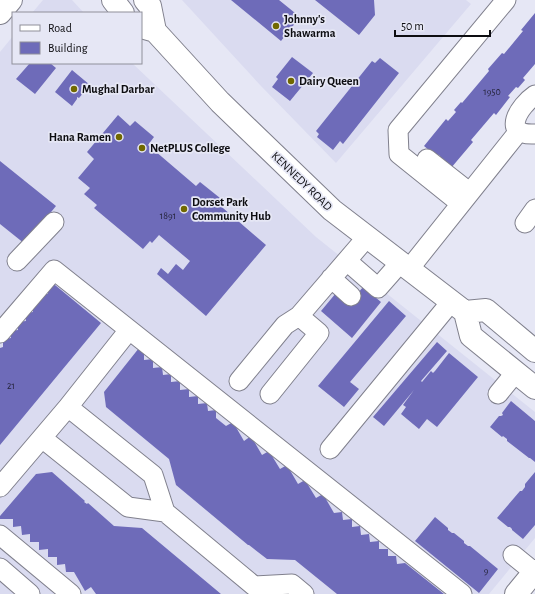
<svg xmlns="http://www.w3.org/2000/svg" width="535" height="594" viewBox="0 0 535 594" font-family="'Alegreya Sans',sans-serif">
<rect width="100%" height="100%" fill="#e6e7f5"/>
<path fill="#dadbf0" d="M43 0H72L84 13H32Z
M182 0H466L471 4 336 163 261 86Z
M13 36V63H132L316 237 535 412V538L489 594H0V52Z"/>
<path fill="#6e6bb9" d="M231 0H279L300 17 281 41Z
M315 0H374L375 15 359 35Z
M535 13V64L523 78 525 80 518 88 516 87 508 96 510 97 496 115 494 113 471 140 473 142 451 168 439 158 440 156 437 154 436 156 424 146 446 119 448 121 456 112 454 110 461 102 462 103 489 71 488 69 502 53 504 54 523 31 521 30Z
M292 57 313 73 290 101 272 87 278 79 276 77Z
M380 58 399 73 343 144 340 141 333 150 317 137 319 134 316 131 372 61 375 63Z
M30 63H50L56 68 35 94 16 79Z
M72 70 90 85 79 98 77 97V99L72 106 55 92Z
M118 115 130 126 135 121 154 137 148 145 196 186 200 182 220 198 216 202 266 245 206 316 157 274 161 268 168 274 176 264 183 270 190 261 159 235 152 243 150 241 143 249 94 208 97 205 84 194 90 188 78 178 94 159 87 152Z
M0 161 56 206 25 244 0 224Z
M47 285H55L101 323 0 445V348L3 347V339L11 338 10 331 18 330 17 322 26 321 25 313 33 312 32 303 40 302V294H48Z
M363 287 381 302 352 338 321 311 336 293 349 304Z
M389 301 406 316 350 382 359 389 344 407 318 386Z
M437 342 447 351 421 381 422 382 431 371 433 373 435 371 449 353 478 377 437 427 427 419 419 429 401 414 406 407 403 405 414 390 384 426 373 417Z
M139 348 144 352V360L153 359V368L162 367 163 375 171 374V382L180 381V390L189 389V397L198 396V404L207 403 208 411 216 410V418L226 426 233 422 244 441 251 436 262 455 269 451 280 469 287 465 298 484 305 480 316 498 323 494 334 513 342 512 343 520 352 519V527L360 526 361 535 369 534 370 542 379 541V549H388V556H396L397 564 405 563 444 594H337L295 560 267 559 249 545H248L176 485 169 459 106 407 104 392Z
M511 401 535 421V462L530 458H529L507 441V439L503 436 502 437 490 427 499 416H501L503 415 502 413Z
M52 472 85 501 84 502 87 504 88 503 114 526 142 528 221 594H96L91 587 85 591 74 572H66L65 564 57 565V557H48V549L39 550V542H30V534L22 535 21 526 13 527V519H0V516L36 474Z
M535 472V525L523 539 512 530V529L510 527H508L497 518 520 491H522L525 487V484Z
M435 517 448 528V530L452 533H454L464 541V543L468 546H470L498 569 479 593 415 541Z"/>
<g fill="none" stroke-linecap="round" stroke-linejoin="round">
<defs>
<path id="minor" d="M535 95C519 106 500 136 535 134
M427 159 469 192
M460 203 399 154 398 130 506 0
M525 223 535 209
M17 261 54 222
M347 261 378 288 400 263
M409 269 519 131
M331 278 351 296
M0 333 54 270 462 594
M239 381 285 325 299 316
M270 394 319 333 299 316 367 237
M498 394 516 372
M68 407 129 330
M42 438 128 507 165 512
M330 449 451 302
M0 487 68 407 153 475 165 512 254 586 292 584 304 594
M0 535 71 594
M513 555 534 572
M0 568 30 594"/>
<path id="major" d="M113 0 123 13
M145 0 150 6 155 31
M0 13 11 0
M141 27 155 31 220 102 332 210 465 312 471 336 535 388
M465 312 486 310 535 351
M516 594 535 571"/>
</defs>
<use href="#minor" stroke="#80808d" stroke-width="21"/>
<use href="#major" stroke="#80808d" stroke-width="24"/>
<use href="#minor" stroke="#fff" stroke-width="19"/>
<use href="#major" stroke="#fff" stroke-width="22"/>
</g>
<g fill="#716800" stroke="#e6e7f5" stroke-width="1.5">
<circle cx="276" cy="26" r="4"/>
<circle cx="291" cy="81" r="4"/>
<circle cx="74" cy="89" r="4"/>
<circle cx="119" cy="137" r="4"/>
<circle cx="142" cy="148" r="4"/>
<circle cx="184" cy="209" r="4"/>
</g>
<g text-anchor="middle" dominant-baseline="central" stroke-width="3.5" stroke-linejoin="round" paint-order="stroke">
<g font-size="10" fill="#25243b">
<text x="492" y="92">1950</text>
<text x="168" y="216">1891</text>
<text x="11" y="386">21</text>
<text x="486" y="571">9</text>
</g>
<g font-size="12" font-weight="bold" fill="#0d0d11" stroke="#e6e7f5" text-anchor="start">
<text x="284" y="19">Johnny's<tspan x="284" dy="14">Shawarma</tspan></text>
<text x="299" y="81">Dairy Queen</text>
<text x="82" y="89">Mughal Darbar</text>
<text x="111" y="137" text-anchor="end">Hana Ramen</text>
<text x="150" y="148">NetPLUS College</text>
<text x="192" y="202">Dorset Park<tspan x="192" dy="14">Community Hub</tspan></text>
</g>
<g font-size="12" fill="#0d0d11" stroke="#e6e7f5">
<text transform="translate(302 181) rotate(44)">KENNEDY ROAD</text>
</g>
</g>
<rect x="12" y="12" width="130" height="52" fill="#e6e7f5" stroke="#8f909a"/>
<rect x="20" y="25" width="20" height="6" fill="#ffffff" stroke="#8f909a"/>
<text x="48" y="32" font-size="12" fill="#0d0d11">Road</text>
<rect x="20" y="42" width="20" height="12" fill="#6e6bb9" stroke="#8f909a"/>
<text x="48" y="52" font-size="12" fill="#0d0d11">Building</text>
<path d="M395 30v6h95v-6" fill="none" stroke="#0d0d11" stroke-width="2"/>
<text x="401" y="30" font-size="12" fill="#0d0d11" stroke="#e6e7f5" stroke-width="3" paint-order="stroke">50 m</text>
</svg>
